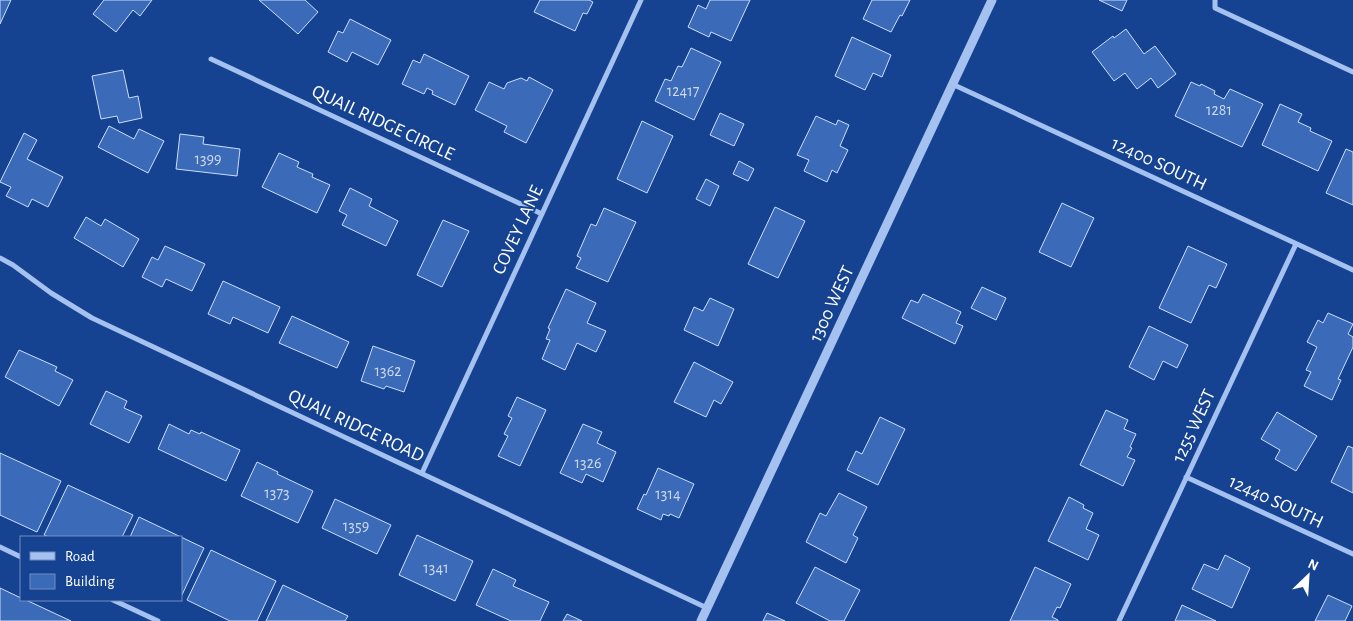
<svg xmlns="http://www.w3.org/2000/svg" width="1353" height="621" viewBox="0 0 1353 621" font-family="'Alegreya Sans',sans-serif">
<rect width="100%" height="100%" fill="#164391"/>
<path fill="#3b6ab8" stroke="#cbdefb" d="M0 0H11L0 24Z
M104 0H152L140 16 133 10 116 32 93 14Z
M259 0H305L318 12 298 34Z
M540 0H589L593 2 587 14 583 13 575 31 534 12Z
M710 0H750L731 41 711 32 709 37 688 27 698 5 706 9Z
M872 0H910L902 16 900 15 891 32 863 19Z
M1099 0H1127L1122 11Z
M350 19 391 40 378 65 352 52 347 62 328 52 338 31 343 33Z
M1126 29 1144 54 1155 46 1176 74 1158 88 1151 78 1137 89 1125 73 1114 81 1092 52 1113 36 1114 38Z
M852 37 891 55 882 77 873 73 865 90 835 76Z
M691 48 721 62 694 120 655 101 665 79 671 81 678 66 682 67Z
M424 54 469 76 455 105 432 94 433 91 427 88 424 94 402 84 413 60 420 63Z
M123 70 129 98 138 96 142 118 119 123 117 116 101 119 92 76Z
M529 77 553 90 526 143 504 132 507 126 475 110 489 82 504 89 507 83 521 78 527 81Z
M1191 82 1200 86 1201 84 1215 91 1214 94 1224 99 1230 89 1263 104 1242 147 1175 116Z
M1280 104 1302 114 1298 122 1311 128 1310 131 1332 141 1318 171 1262 145Z
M720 113 744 124 734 146 710 135Z
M816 116 836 125 838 120 849 125 840 146 848 150 837 173 832 170 827 182 804 171 809 160 797 155Z
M642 121 673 136 647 193 617 179Z
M109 126 134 139 139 129 164 141 148 173 98 147Z
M24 133 37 140 27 159 63 177 48 207 32 199 28 207 6 196 11 187 0 182Z
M180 134 204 137 203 144 240 149 237 176 176 169Z
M1346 149 1353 152V205L1326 193Z
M279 153 299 162 297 167 313 174 312 177 330 185 317 213 262 187Z
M739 161 754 169 748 181 733 174Z
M706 179 719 186 710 206 696 199Z
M350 188 372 199 369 206 398 221 386 246 342 225 347 215 339 211Z
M1062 203 1094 218 1071 267 1039 252Z
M775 207 805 221 778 278 748 264Z
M604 208 636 222 608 282 576 268 581 258 577 256 591 224 596 226Z
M86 217 101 226 105 219 139 239 123 267 74 238Z
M443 220 469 231 442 287 417 275Z
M165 246 205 264 192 291 166 279 162 287 142 277 152 257 158 260Z
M1188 246 1227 264 1216 288 1209 285 1191 323 1159 308Z
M223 281 280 307 268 333 233 317 230 324 208 314Z
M982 287 1006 298 996 320 971 308Z
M566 289 596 303 587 323 606 331 596 352 577 343 565 370 542 359 550 340 546 339 550 329 548 328Z
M923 294 961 312 956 323 963 326 955 344 902 318 911 300 918 303Z
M710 298 734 309 718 346 684 330 694 307 703 311Z
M1328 313 1353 324 1348 334 1353 337V347L1338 379 1341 380 1332 400 1304 386 1311 372 1306 370 1317 347 1307 342 1318 320 1323 323Z
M292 316 349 342 337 368 279 343Z
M1149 326 1188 345 1177 368 1163 361 1154 380 1129 367Z
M373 346 415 361 404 392 386 386 384 389 361 381Z
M19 350 57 367 55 371 73 380 59 406 5 377Z
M694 362 733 382 721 404 714 400 706 417 674 402Z
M106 391 127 401 124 408 142 416 129 443 90 424Z
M517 397 546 410 520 466 498 456 508 436 504 434 512 418 508 416Z
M1106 410 1128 420 1124 429 1136 434 1130 447 1132 448 1127 457 1135 460 1123 486 1080 465Z
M1277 412 1317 436 1296 471 1275 459 1280 450 1261 439Z
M880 417 905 429 878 485 847 470 856 451 862 454Z
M169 424 189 434 191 430 200 434 201 432 240 450 226 481 158 449Z
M583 424 602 432 597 443 616 452 603 482 586 474 582 483 560 473Z
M1348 446 1353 448V493L1331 482Z
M0 453 61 481 37 532 0 515Z
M257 462 278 472 277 474 313 491 298 523 241 496Z
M658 468 694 484 679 518 670 514 669 516 663 514 661 520 637 509 644 494 646 495Z
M68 485 133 515 122 537H49L44 535Z
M839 493 867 507 853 535 858 538 846 563 806 542 820 513 826 516Z
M1069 497 1084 505 1083 508 1093 513 1086 529 1099 535 1088 560 1048 541Z
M335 499 391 525 377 554 322 528Z
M139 517 204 548 181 597V537H130Z
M417 535 473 561 455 601 399 575Z
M211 550 276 581 257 621H230L187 600Z
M1225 555 1250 568 1232 608 1192 589 1204 564 1218 570Z
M815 567 860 590 844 621H830L796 603Z
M1035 567 1071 584 1060 608 1057 607 1052 617 1058 620V621H1010Z
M493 569 516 580 513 586 549 602 540 621H511L476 605Z
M283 585 348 616 345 621H266Z
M0 588 21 598V600H26L71 621H0Z
M1328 595 1352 606 1345 621H1315Z
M1182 605 1216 621H1175Z
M767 613 785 621H763Z
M567 614 582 621H563Z"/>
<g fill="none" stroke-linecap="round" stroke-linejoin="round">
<path stroke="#a4c1f0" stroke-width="5" d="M1215 0V8L1353 72
M211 59 542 214
M952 84 1353 270
M0 258 13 265 51 293 92 318 707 608
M422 473 641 0
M1186 477 1353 554
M0 547 21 557
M113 600 158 621
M1119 621 1296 244"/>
<path stroke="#a4c1f0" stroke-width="9" d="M701 621 992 0"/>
</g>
<g text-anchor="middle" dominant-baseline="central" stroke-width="4" stroke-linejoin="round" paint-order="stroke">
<g font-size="16" fill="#cedaed">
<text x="683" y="91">12417</text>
<text x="1219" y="110">1281</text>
<text x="208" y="159">1399</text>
<text x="388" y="371">1362</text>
<text x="588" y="463">1326</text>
<text x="277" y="493">1373</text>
<text x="668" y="494">1314</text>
<text x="356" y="526">1359</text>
<text x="436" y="568">1341</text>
</g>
<g font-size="19" fill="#fff" stroke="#164391">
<text transform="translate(383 123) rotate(25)">QUAIL RIDGE CIRCLE</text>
<text transform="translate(1159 164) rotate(25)">12400 SOUTH</text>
<text transform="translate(518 230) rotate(-65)">COVEY LANE</text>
<text transform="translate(832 304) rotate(-65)">1300 WEST</text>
<text transform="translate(356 426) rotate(25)">QUAIL RIDGE ROAD</text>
<text transform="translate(1194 426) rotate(-65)">1255 WEST</text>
<text transform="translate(1276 502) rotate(25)">12440 SOUTH</text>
</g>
</g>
<rect x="20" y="536" width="162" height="65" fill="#164391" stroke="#738ebd"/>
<rect x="30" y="552" width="25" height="8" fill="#a4c1f0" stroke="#738ebd"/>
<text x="65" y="561" font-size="15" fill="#ffffff">Road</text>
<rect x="30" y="574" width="25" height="15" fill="#3b6ab8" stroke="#738ebd"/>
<text x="65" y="586" font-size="15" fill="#ffffff">Building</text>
<g transform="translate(1308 576) rotate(25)" stroke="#164391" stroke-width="4" paint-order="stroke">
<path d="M0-4L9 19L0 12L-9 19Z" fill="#ffffff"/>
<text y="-8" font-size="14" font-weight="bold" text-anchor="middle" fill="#ffffff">N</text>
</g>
</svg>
